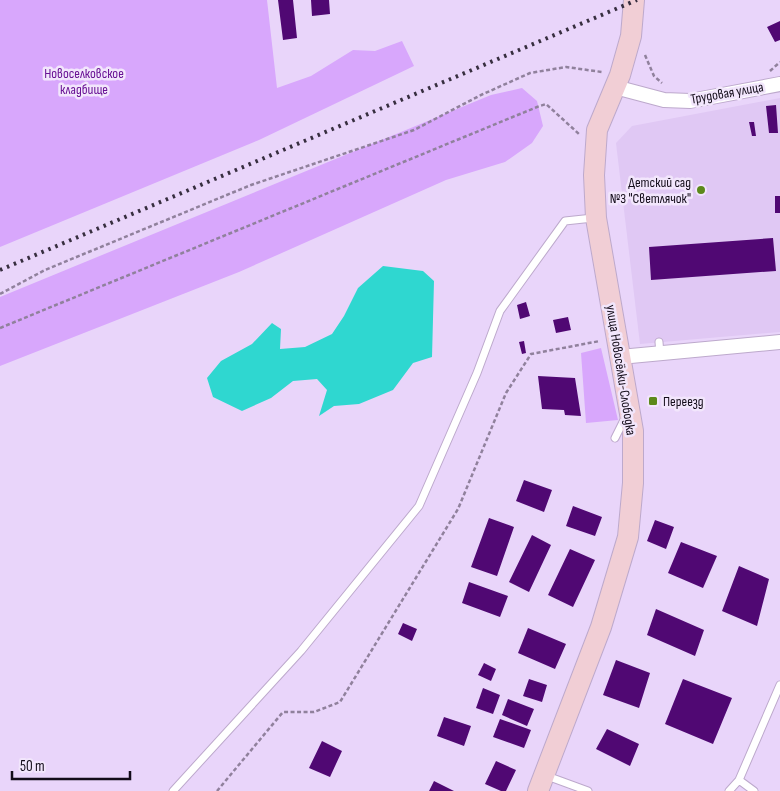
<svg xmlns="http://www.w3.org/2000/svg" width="780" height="791" viewBox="0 0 780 791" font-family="'Sofia Sans Condensed',sans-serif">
<rect width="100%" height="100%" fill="#e9d5fa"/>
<path fill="#e0c8f4" d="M780 98V332L640 344 616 143 632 126Z"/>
<path fill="#d8a7fc" d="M0 0H267L277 88 311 76 353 50 375 51 402 41 414 66 259 140 0 247Z
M522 88 537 101 543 126 532 143 505 162 446 180 239 272 0 366V297L491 95Z
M601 348 618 420 586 423 581 353Z"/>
<path fill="#2fd7d0" d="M383 266 423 271 434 281 432 357 413 363 393 390 359 404 334 406 319 416 327 390 317 379 293 381 271 398 242 411 213 397 207 378 221 361 252 344 272 323 281 329 280 349 305 347 332 334 344 316 358 288Z"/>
<path fill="#500873" d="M278 0H293L297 38 283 40Z
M311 0H329L330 14 312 16Z
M780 21V40L775 42 767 27Z
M776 105 778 133H769L766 106Z
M749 122H754L756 136H752Z
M775 196H780V213H775Z
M773 238 776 271 651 280 649 247Z
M526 302 530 316 520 319 517 305Z
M568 317 571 330 556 333 553 320Z
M524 341 526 353 522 354 519 342Z
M538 376 575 378 581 416 565 415 564 410 542 409Z
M524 480 552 490 544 512 516 501Z
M573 506 602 517 595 536 566 526Z
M489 518 514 527 497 576 471 567Z
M655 520 674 527 666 549 647 541Z
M532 535 551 545 529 592 509 582Z
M681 542 717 556 703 588 668 573Z
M570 549 595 560 573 607 548 595Z
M739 566 769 579 757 626 722 611Z
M469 582 508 596 500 617 462 603Z
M656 609 704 630 695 656 647 635Z
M403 623 417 629 412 641 398 634Z
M528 628 566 644 555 669 518 653Z
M616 660 650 673 639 708 603 695Z
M484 663 496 669 491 681 478 675Z
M529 679 547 685 542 702 523 696Z
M683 679 732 698 713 744 665 724Z
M483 688 500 695 493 714 476 708Z
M508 699 534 709 527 726 502 715Z
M444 717 471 726 464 746 437 736Z
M500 719 531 730 524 748 493 737Z
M607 729 639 744 630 766 596 749Z
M322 741 342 751 330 777 309 768Z
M496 761 516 770 506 791H501L485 784Z
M434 781 454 791H429Z"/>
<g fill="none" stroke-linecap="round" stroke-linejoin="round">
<defs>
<path id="lane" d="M659 342 660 354
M615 438 626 416
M547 776 588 791
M739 780 754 791
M173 791 301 651 419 506 477 373 500 311 565 221 593 218
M729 791 739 780 780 685"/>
<path id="street" d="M615 87 664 100 690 101 780 84
M620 357 780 342"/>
<path id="secondary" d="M538 791 601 627 628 537 633 483V431L596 218 594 175 597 130 620 75 631 36 634 0"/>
</defs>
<use href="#lane" stroke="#bda9cc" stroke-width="9"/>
<use href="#street" stroke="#bda9cc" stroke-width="16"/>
<use href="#secondary" stroke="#bda9cc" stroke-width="22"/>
<path stroke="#90819c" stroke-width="2.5" stroke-dasharray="4 2.5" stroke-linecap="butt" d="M645 55 654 76 662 83
M770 71 780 62
M0 294 45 270 251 185 414 130 481 95 530 73 566 67 602 72
M0 328 537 107 546 104 579 134
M217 791 283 712H314L340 702 458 509 506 393 531 354 600 341"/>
<use href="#lane" stroke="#fff" stroke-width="7"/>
<use href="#street" stroke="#fff" stroke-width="14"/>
<use href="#secondary" stroke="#f1ced5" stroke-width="20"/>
<path stroke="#372e3f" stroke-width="4" stroke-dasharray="2.5 5" stroke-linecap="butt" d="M0 270 637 0"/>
</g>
<g fill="#5c891a" stroke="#f2e6fc" stroke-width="2">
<circle cx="701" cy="190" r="5"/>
<rect x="648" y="396" width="10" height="10" rx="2.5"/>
</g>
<g text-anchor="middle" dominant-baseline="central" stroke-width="5" stroke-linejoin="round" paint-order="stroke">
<g font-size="14" fill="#691294" stroke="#f2e6fc">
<text x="84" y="73">Новоселковское<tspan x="84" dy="16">кладбище</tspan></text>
</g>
<g font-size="14" fill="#130c19" stroke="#f2e6fc">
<text transform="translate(727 93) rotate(-10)">Трудовая улица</text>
<text transform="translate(621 370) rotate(81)">улица Новосёлки-Слободка</text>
</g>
<g font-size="14" fill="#130c19" stroke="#f2e6fc" text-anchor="end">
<text x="691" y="182">Детский сад<tspan x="691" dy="16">№3 "Светлячок"</tspan></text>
<text x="663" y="401" text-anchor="start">Переезд</text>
</g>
</g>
<path d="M12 771v8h118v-8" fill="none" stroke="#130c19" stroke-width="2.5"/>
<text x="20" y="771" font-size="15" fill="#130c19" stroke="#f2e6fc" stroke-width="4" paint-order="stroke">50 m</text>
</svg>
